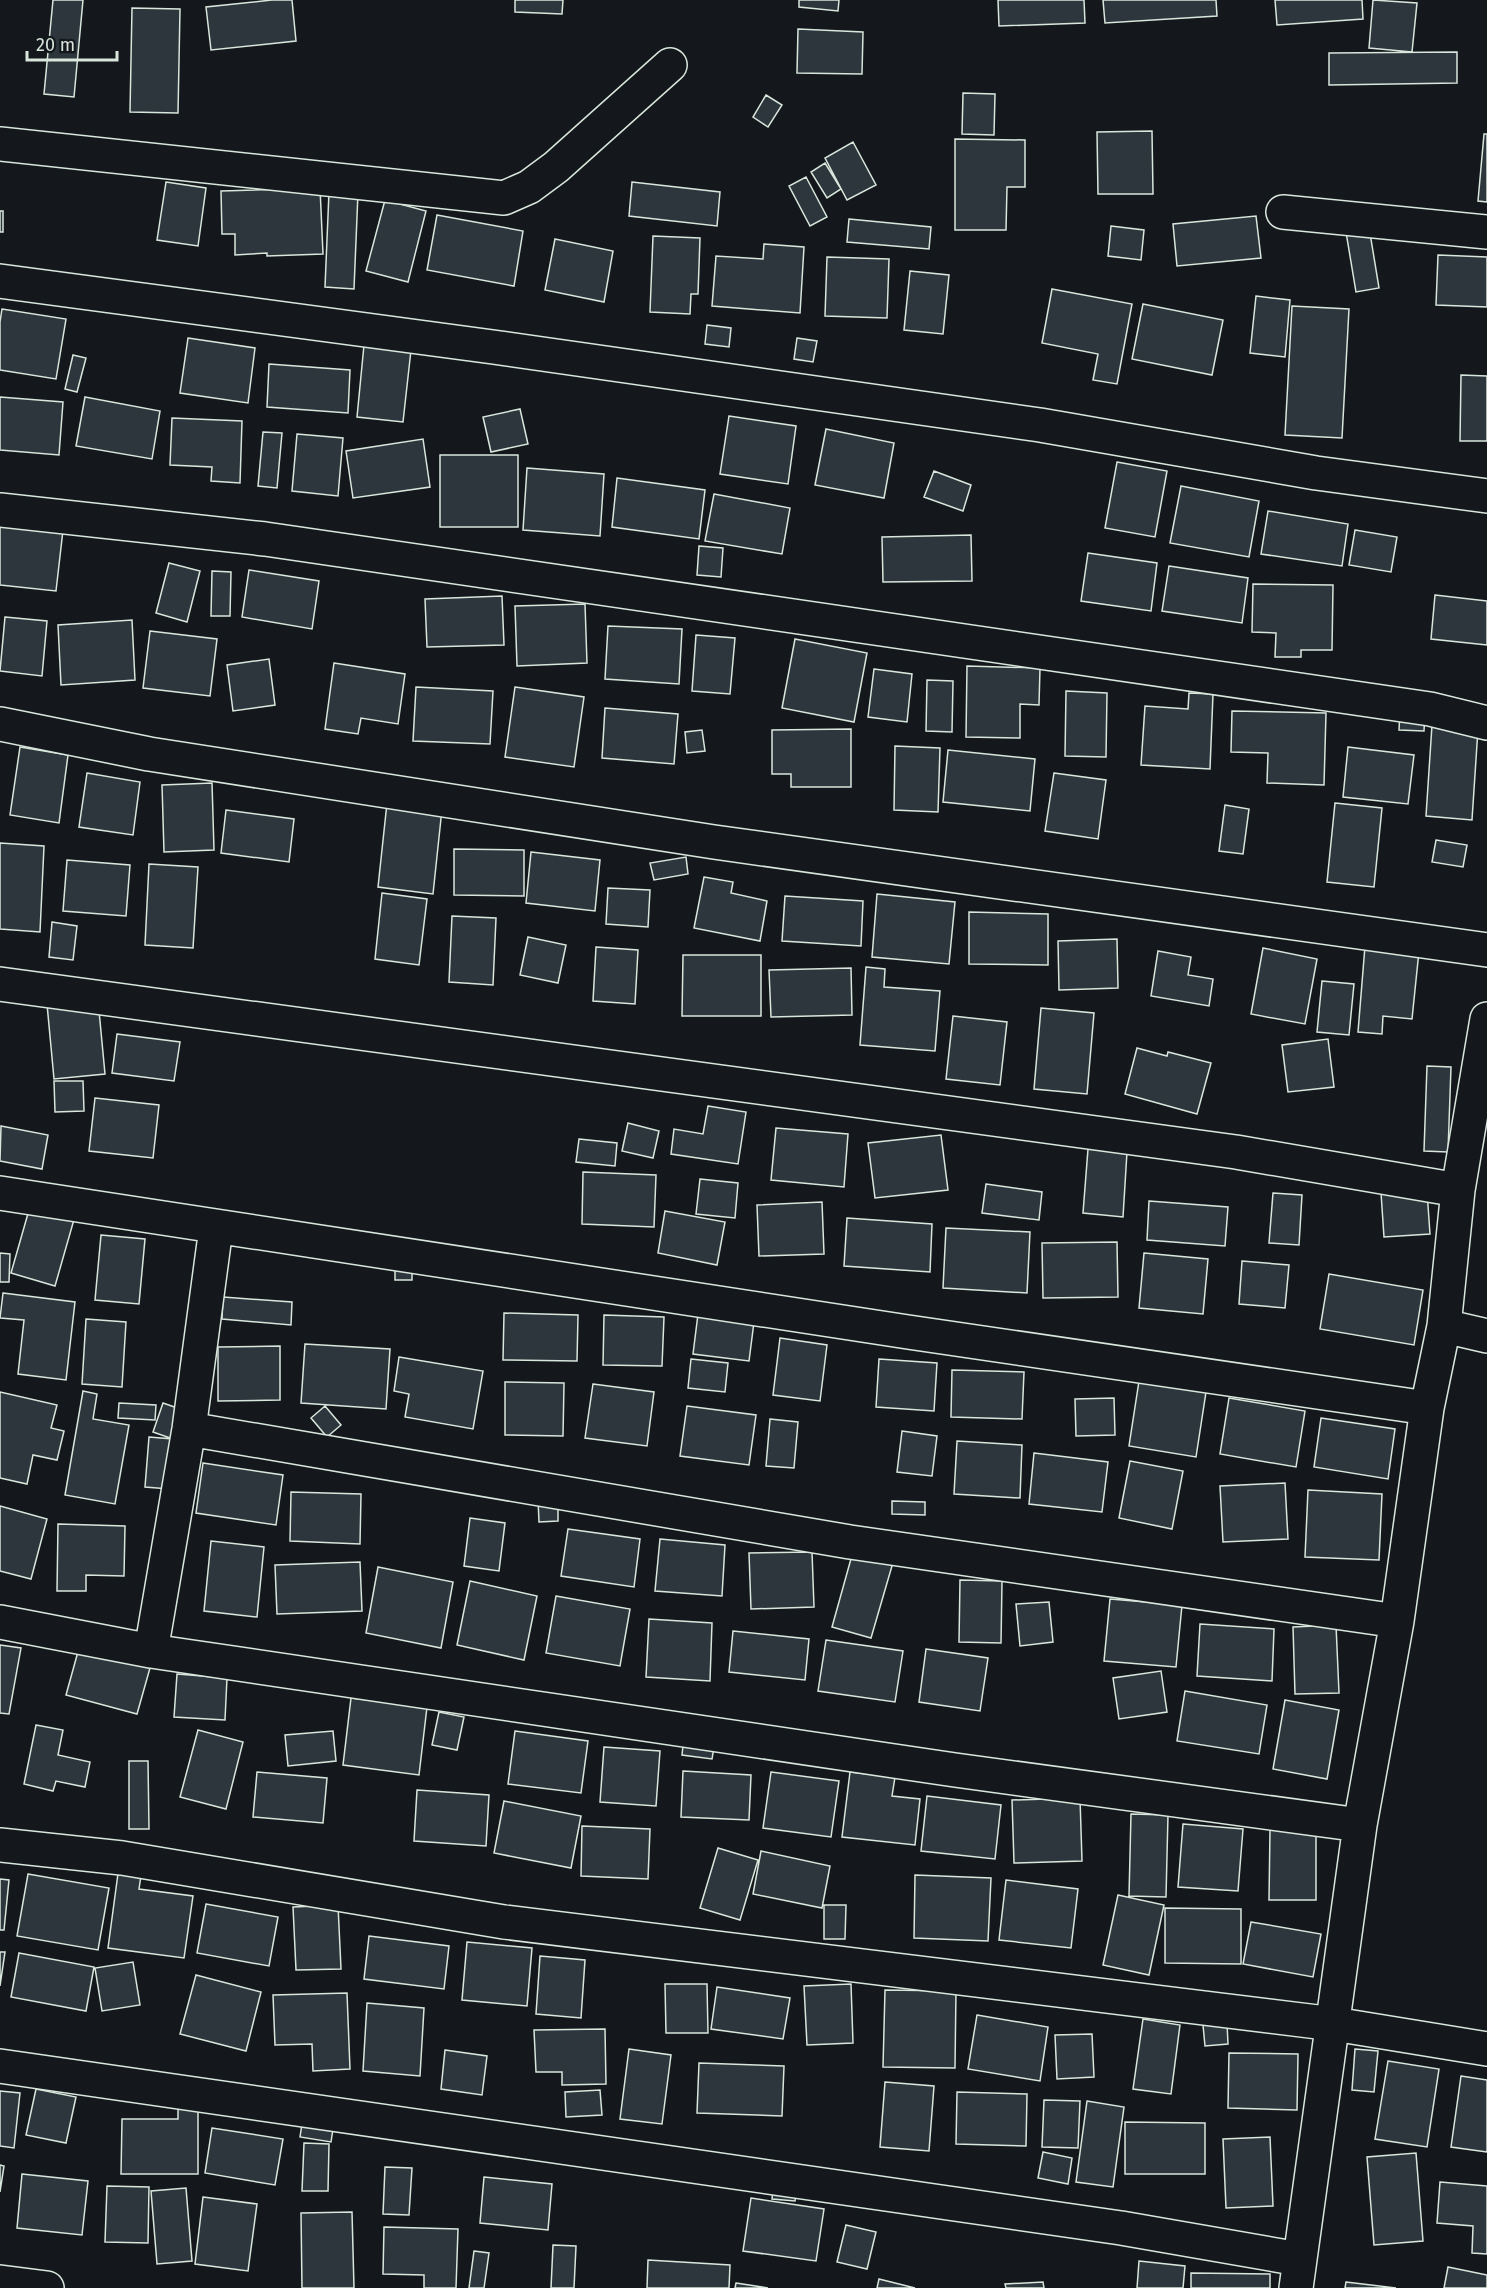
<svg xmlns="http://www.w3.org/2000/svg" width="1487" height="2288" viewBox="0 0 1487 2288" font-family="'Fira Sans',sans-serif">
<rect width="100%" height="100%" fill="#14181c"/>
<path fill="#2c363c" stroke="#d8e6dc" stroke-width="1.5" d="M53 0H83L74 97 44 94Z
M272 0H292L296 41 211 50 206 7Z
M515 0H563L562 14 515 12Z
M799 0H839L838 11 799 7Z
M998 0H1084L1085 23 999 26Z
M1103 0H1216L1217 16 1105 23Z
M1275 0H1362L1363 19 1277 25Z
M1373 0 1417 3 1412 52 1369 48Z
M132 8 180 9 178 113 130 112Z
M798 29 863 32 862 74 797 73Z
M1457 52V83L1329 85V53Z
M963 93 995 94 994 135 962 134Z
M766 95 782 105 768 127 753 117Z
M1152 131 1153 194H1098L1097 132Z
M1484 134H1487V202L1478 201Z
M955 139 1025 140V187H1007L1006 230H955Z
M853 142 876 185 847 200 825 158Z
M825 163 841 189 827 198 811 172Z
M806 177 827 217 810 226 789 186Z
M166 182 206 188 198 246 157 240Z
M632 182 720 192 717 226 629 216Z
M320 188 323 254 267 256V253L235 255V234H222L221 191Z
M329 192 358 193 354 289 325 287Z
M385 200 426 211 408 282 366 271Z
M0 211H3V232H0Z
M437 215 523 231 514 286 427 270Z
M1256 216 1261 258 1177 266 1173 224Z
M849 219 931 227 929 249 847 242Z
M1111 226 1144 230 1141 260 1108 256Z
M1369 227 1379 288 1356 292 1346 232Z
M653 236 700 238 698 294H691L690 314 650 312Z
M555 239 613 251 604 302 545 290Z
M764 244 804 247 800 313 712 306 716 256 763 259Z
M1438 255 1487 257V307L1436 305Z
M827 257 889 259 887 318 825 316Z
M910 271 949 275 943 334 904 330Z
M1052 289 1132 304 1117 384 1093 380 1098 354 1042 343Z
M1256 296 1290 300 1285 357 1250 353Z
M1143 304 1223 320 1212 375 1132 359Z
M1292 306 1349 309 1342 438 1285 435Z
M2 309 66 319 56 379 0 370V322Z
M707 325 731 328 729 347 705 344Z
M188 338 255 348 248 403 180 393Z
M797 338 817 341 813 362 794 359Z
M364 345 411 350 403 422 357 417Z
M73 355 86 358 77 392 65 389Z
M269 364 350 370 348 413 267 407Z
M1461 375 1487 376V441H1460Z
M0 397 63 402 59 455 0 450Z
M85 397 160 411 152 459 76 446Z
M520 409 528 444 491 452 483 417Z
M729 416 796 426 788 484 720 474Z
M172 418 242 421 240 483 211 481 212 467 170 465Z
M826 429 894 443 884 498 815 485Z
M263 432 282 433 277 488 258 486Z
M297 434 343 438 338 496 292 491Z
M423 439 430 487 353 498 346 451Z
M440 455H518V527H440Z
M1117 462 1167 471 1155 537 1105 528Z
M527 468 604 474 600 536 523 530Z
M934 471 971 485 963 511 924 497Z
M617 478 705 490 699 539 612 527Z
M1181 486 1259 501 1249 557 1170 543Z
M714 494 790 508 782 554 705 541Z
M1268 511 1348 524 1342 566 1261 554Z
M0 516 63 530 56 591 0 585Z
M1355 530 1397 537 1391 572 1349 565Z
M971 535 972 581 883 582 882 537Z
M699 546 723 548 721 577 697 575Z
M1088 553 1157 563 1151 611 1081 601Z
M169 563 200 571 187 622 156 613Z
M1169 566 1248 578 1242 623 1162 611Z
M249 570 319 581 312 629 242 617Z
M212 571 231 572 230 616H211Z
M1253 584 1333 585 1332 650H1301V657H1275L1276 633 1252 632Z
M1435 595 1487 601V645L1431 639Z
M502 596 504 645 427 647 425 599Z
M585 604 587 663 517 666 515 606Z
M5 617 47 621 42 676 0 671Z
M132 620 135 680 61 685 58 625Z
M608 626 682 629 679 684 605 679Z
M150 631 217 639 210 696 143 688Z
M696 635 735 638 730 694 692 691Z
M795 639 867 653 854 722 782 708Z
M269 659 275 705 233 711 227 665Z
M334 663 405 674 398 724 361 718 358 734 325 729Z
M967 666 1040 668 1039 705 1020 704V738L966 737Z
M874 669 912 674 907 722 868 717Z
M927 680 953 681 952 732 926 731Z
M416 687 493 691 490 744 413 741Z
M515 687 584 697 574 767 505 757Z
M1066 691 1107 693 1106 757 1065 756Z
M1189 693 1213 694 1210 769 1141 765 1145 706 1188 709Z
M605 708 678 714 674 764 602 758Z
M1232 711 1326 713 1324 785 1267 783 1268 753 1231 752Z
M1400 711 1425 713 1424 731 1399 730Z
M1432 725 1478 729 1472 820 1426 816Z
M851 729V787H791V774H772V730Z
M702 730 705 751 687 753 685 732Z
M895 746 940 748 938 812 894 810Z
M20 747 68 755 59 823 10 815Z
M1348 747 1414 755 1408 804 1343 797Z
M948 750 1035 759 1030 811 943 802Z
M87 773 140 782 133 835 79 827Z
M1054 773 1106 780 1098 839 1045 831Z
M212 783 214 850 164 852 162 785Z
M387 803 442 809 433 894 378 887Z
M1335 803 1382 808 1374 887 1327 882Z
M1225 805 1249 809 1243 854 1219 851Z
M226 810 294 819 289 862 221 853Z
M1436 840 1467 845 1463 867 1432 862Z
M0 843 44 846 40 932 0 929Z
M454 849 524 850V896L454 895Z
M531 852 600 860 595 911 526 903Z
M686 857 688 874 654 880 650 863Z
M67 860 130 865 126 916 63 911Z
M149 864 198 867 193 948 145 945Z
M704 877 733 882 731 893 767 901 760 941 694 928Z
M608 888 650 890 648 927 606 924Z
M382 893 427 899 419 965 375 959Z
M877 894 955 902 949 964 872 957Z
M785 896 863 901 861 946 782 941Z
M969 912 1048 914V965L969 964Z
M452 916 496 918 493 985 449 982Z
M52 922 77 926 73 960 49 957Z
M528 937 566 945 558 983 520 975Z
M1117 939 1118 988 1059 990 1058 941Z
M1365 946 1419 951 1412 1019 1383 1016 1382 1034 1358 1032Z
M596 947 638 950 635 1004 593 1001Z
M1263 948 1317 959 1305 1024 1251 1014Z
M1158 951 1191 957 1188 975 1213 979 1209 1006 1151 996Z
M683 955H761V1016H682Z
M866 967 885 969 884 987 940 991 935 1051 860 1045Z
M851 968 852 1015 771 1017 769 970Z
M1322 981 1354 984 1349 1035 1317 1032Z
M98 1000 105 1074 54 1079 47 1004Z
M1041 1008 1094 1013 1087 1094 1034 1089Z
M953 1016 1007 1022 1000 1085 946 1079Z
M117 1034 180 1042 174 1081 112 1073Z
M1328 1039 1334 1087 1288 1092 1282 1045Z
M1137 1048 1167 1056 1168 1052 1211 1063 1197 1114 1125 1094Z
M1427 1066 1451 1067 1448 1152 1424 1151Z
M54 1081H83L84 1111 55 1112Z
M95 1098 159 1105 153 1158 89 1151Z
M708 1106 746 1112 738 1164 671 1154 674 1129 703 1134Z
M628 1123 659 1131 653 1158 622 1151Z
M1 1126 48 1135 42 1169 0 1161Z
M776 1128 848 1134 844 1187 771 1180Z
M941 1135 948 1190 875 1198 868 1143Z
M579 1139 617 1143 615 1166 576 1162Z
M1088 1149 1127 1152 1123 1217 1083 1213Z
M583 1172 656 1175 654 1227 582 1224Z
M700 1179 738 1183 735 1218 696 1214Z
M986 1184 1042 1192 1039 1220 982 1213Z
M1427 1191 1430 1234 1384 1237 1381 1193Z
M1273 1193 1302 1195 1299 1245 1269 1243Z
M1149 1201 1228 1207 1225 1246 1147 1240Z
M822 1202 824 1254 759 1256 757 1205Z
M31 1203 75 1216 55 1286 11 1273Z
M665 1211 725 1222 717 1265 658 1253Z
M847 1218 932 1224 930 1272 844 1266Z
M946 1228 1030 1232 1027 1293 943 1288Z
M101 1235 145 1239 139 1304 95 1300Z
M1117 1242 1118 1297 1043 1298 1042 1243Z
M0 1253 10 1254 9 1282H0Z
M1144 1253 1208 1259 1203 1314 1139 1308Z
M395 1259H412V1280H395Z
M1242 1261 1289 1265 1285 1308 1239 1304Z
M1329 1274 1423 1290 1414 1345 1320 1329Z
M3 1293 75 1302 66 1380 18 1374 24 1320 0 1318Z
M223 1297 292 1302 291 1325 222 1319Z
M504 1313 578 1315 577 1361 503 1360Z
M698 1314 754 1322 749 1361 693 1354Z
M604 1315 664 1317 662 1366 603 1365Z
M86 1319 126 1322 122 1387 82 1384Z
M780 1338 827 1345 820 1401 773 1395Z
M305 1344 390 1349 386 1409 301 1403Z
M280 1346V1400L218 1401V1347Z
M399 1357 483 1371 473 1429 405 1417 409 1394 394 1391Z
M691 1359 728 1363 725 1392 688 1388Z
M879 1359 937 1363 934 1411 876 1407Z
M952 1370 1024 1372 1022 1419 951 1417Z
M1139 1381 1206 1392 1196 1457 1129 1446Z
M505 1382 564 1383 563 1436 505 1435Z
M593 1384 654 1392 647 1446 585 1438Z
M83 1391 97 1394 93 1419 129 1425 115 1504 65 1495Z
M0 1392 57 1405 51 1428 64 1431 57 1460 33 1455 27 1484 0 1478Z
M1114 1398 1115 1435 1076 1436 1075 1399Z
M1229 1398 1305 1411 1296 1467 1220 1454Z
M119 1403 156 1405 155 1420 118 1418Z
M163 1403 183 1410 173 1439 153 1432Z
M325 1406 341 1425 327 1437 311 1418Z
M687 1406 756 1415 749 1465 680 1456Z
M1321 1418 1395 1429 1388 1479 1314 1467Z
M770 1419 798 1422 794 1468 766 1466Z
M902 1431 937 1436 932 1476 897 1472Z
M149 1437 173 1439 169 1489 145 1487Z
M957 1441 1022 1445 1020 1498 954 1494Z
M1034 1453 1108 1462 1102 1512 1029 1504Z
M1130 1461 1183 1471 1172 1529 1119 1518Z
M203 1463 283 1475 276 1525 196 1513Z
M1285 1483 1288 1539 1223 1542 1220 1486Z
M1308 1490 1382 1494 1379 1560 1305 1557Z
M291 1492 361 1494 360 1544 290 1541Z
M538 1499H558V1521L539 1522Z
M892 1501 925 1502V1515L892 1514Z
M0 1506 47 1519 31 1579 0 1571Z
M470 1518 505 1523 499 1571 464 1566Z
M58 1524 125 1526 124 1576 86 1575V1591H57Z
M568 1529 640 1539 634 1587 561 1576Z
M660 1539 725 1545 722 1596 655 1591Z
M211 1541 264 1547 257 1617 204 1611Z
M854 1548 894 1559 871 1638 832 1627Z
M812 1552 814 1607 751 1609 749 1553Z
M360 1562 362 1611 277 1614 275 1565Z
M378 1567 453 1582 441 1648 366 1633Z
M960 1580 1002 1581 1001 1643 959 1642Z
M470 1581 537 1596 524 1660 457 1645Z
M556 1596 630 1609 620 1666 546 1653Z
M1110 1599 1182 1605 1176 1667 1104 1661Z
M1049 1602 1053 1642 1020 1646 1016 1604Z
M649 1619 712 1623 710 1681 646 1677Z
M1200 1624 1274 1629 1272 1681 1197 1676Z
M1336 1625 1339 1693 1295 1694 1293 1627Z
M733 1631 809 1639 805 1680 729 1672Z
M826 1640 903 1651 895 1702 818 1691Z
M0 1645 21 1648 9 1714 0 1713Z
M79 1648 150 1668 137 1714 66 1695Z
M926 1649 988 1658 980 1711 919 1702Z
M1161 1671 1167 1712 1119 1719 1113 1678Z
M177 1674 227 1678 225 1720 174 1717Z
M1185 1691 1267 1705 1259 1754 1177 1741Z
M351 1698 427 1707 419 1775 343 1765Z
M1285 1700 1339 1710 1327 1779 1273 1769Z
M439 1712 464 1717 457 1750 432 1745Z
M36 1725 63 1730 58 1755 90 1762 85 1787 56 1781 53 1791 24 1784Z
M198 1730 243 1742 226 1809 180 1797Z
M333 1731 336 1761 288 1766 285 1735Z
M515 1731 588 1741 581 1793 508 1784Z
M684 1736 715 1741 712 1759 682 1755Z
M604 1747 660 1751 656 1806 600 1802Z
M129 1761H148L149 1829H129Z
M683 1771 751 1775 749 1820 681 1817Z
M257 1772 327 1778 323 1823 253 1817Z
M771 1772 839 1781 831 1837 763 1828Z
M850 1772 895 1777 892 1796 920 1799 915 1845 842 1837Z
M417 1790 489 1795 486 1846 414 1841Z
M927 1796 1001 1805 995 1859 921 1851Z
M1080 1798 1082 1861 1014 1863 1012 1800Z
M504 1801 581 1816 571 1868 494 1853Z
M1131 1814 1168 1815 1166 1897 1129 1896Z
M1183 1824 1243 1829 1238 1891 1178 1887Z
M582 1826 650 1829 648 1879 581 1876Z
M1270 1830 1316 1831V1900H1269Z
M718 1848 758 1860 740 1920 700 1908Z
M761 1851 830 1866 822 1908 753 1894Z
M119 1866 142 1869 139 1889 193 1896 184 1958 108 1948Z
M28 1874 109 1888 98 1950 17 1936Z
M915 1875 991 1878 988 1941 914 1938Z
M0 1879 9 1880 4 1930H0Z
M1006 1880 1078 1889 1071 1948 999 1940Z
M1118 1895 1164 1905 1149 1975 1103 1965Z
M206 1904 278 1917 269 1966 197 1953Z
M338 1905 341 1969 296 1970 293 1907Z
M824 1905H846L845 1939H824Z
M1165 1908 1241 1909V1964L1165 1963Z
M1251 1922 1321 1934 1313 1977 1243 1964Z
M369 1936 449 1946 444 1989 364 1979Z
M467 1942 532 1948 527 2006 462 2000Z
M0 1952H5L0 1986Z
M19 1953 94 1967 86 2011 11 1997Z
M540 1956 585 1960 581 2018 536 2014Z
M133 1962 140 2005 102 2011 95 1968Z
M196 1975 261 1992 246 2051 180 2034Z
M665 1984H707L708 2033H666Z
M851 1984 853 2043 807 2045 804 1986Z
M717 1987 790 1998 783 2039 711 2029Z
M885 1990 956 1991 955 2068 883 2067Z
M347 1993 350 2069 313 2071 312 2044 275 2045 273 1995Z
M367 2003 424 2008 420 2076 363 2071Z
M977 2015 1048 2027 1040 2081 968 2069Z
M1143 2019 1180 2025 1171 2094 1133 2089Z
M1227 2023 1228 2044 1205 2046 1203 2025Z
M605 2029 606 2084 562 2085V2072H536L534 2030Z
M1092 2034 1094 2077 1057 2079 1055 2035Z
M629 2049 671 2055 662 2124 620 2119Z
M1355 2049 1378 2051 1374 2092 1352 2090Z
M445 2050 487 2056 482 2095 441 2089Z
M1229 2053 1298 2054 1297 2110 1228 2108Z
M1388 2061 1439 2069 1427 2147 1375 2139Z
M699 2063 784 2066 782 2116 697 2113Z
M1461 2076 1487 2080V2152L1451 2147Z
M885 2082 934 2086 929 2151 880 2147Z
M36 2089 76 2097 66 2143 26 2135Z
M600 2090 602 2115 566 2117 565 2092Z
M0 2091 20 2093 14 2148 0 2146Z
M957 2092 1027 2094 1026 2146 956 2144Z
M178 2098H198V2174H121L122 2119H178Z
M1044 2100 1080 2101 1078 2148 1042 2147Z
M1087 2101 1124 2107 1113 2187 1076 2182Z
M304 2111 335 2116 331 2142 300 2137Z
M1125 2122 1205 2123V2174H1125Z
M212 2128 283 2139 275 2185 205 2173Z
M1270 2137 1273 2206 1226 2208 1223 2139Z
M304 2143 329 2144 328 2191H302Z
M1043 2152 1072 2158 1068 2184 1038 2178Z
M1416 2153 1423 2241 1374 2245 1367 2157Z
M0 2165 4 2166 0 2192Z
M385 2167 412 2168 409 2215 383 2214Z
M22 2174 88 2181 82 2235 17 2228Z
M484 2177 552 2184 548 2230 480 2223Z
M774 2179 797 2183 795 2201 772 2199Z
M1440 2182 1487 2186V2254L1472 2253 1473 2226 1437 2223Z
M107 2186 149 2187 148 2243 105 2242Z
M186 2188 192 2261 157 2264 151 2191Z
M203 2197 257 2204 248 2271 195 2264Z
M751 2198 824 2209 816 2261 743 2251Z
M352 2212 354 2288H302L301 2213Z
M846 2225 876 2232 867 2269 837 2262Z
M384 2227 458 2229 456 2288H424V2275L383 2274Z
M553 2245 576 2246 574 2288H551Z
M474 2251 489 2253 484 2288H469Z
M648 2260 730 2265 729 2288H647Z
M1139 2261 1185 2266 1183 2288H1137Z
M1448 2267 1487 2275V2288H1444Z
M1191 2273 1270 2274V2288H1191Z
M879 2279 915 2288H877Z
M1043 2282 1044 2288H1006L1005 2284Z
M1346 2282 1396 2288H1345Z
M736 2283 768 2288H735Z"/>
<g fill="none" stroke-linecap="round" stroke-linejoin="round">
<defs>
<path id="minor" d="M0 144 504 198 529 187 556 167 670 65
M1283 212 1487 232
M0 281 493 347 1040 425 1316 473 1487 496
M0 510 265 539 1430 709 1487 723
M0 724 149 754 714 842 1487 950
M0 984 1236 1152 1458 1190
M0 1193 908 1332 1427 1408
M1444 1326 1487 1336
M189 1429 850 1542 1397 1621
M0 1622 151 1651 955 1770 1360 1825
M151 1651 189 1429 216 1228
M0 1845 122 1858 504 1922 1334 2024 1487 2049
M0 2066 1121 2228 1299 2259
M0 2282 47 2288
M1296 2288 1360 1825 1397 1621 1427 1408 1444 1326 1458 1190 1487 1019"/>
</defs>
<use href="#minor" stroke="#d8e6dc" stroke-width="36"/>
<use href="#minor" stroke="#14181c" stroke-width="33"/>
</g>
<path d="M27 51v9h90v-9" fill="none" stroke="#d8e6dc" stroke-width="3"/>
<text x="36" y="51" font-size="18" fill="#d8e6dc" stroke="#14181c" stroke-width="4.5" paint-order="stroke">20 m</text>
</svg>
